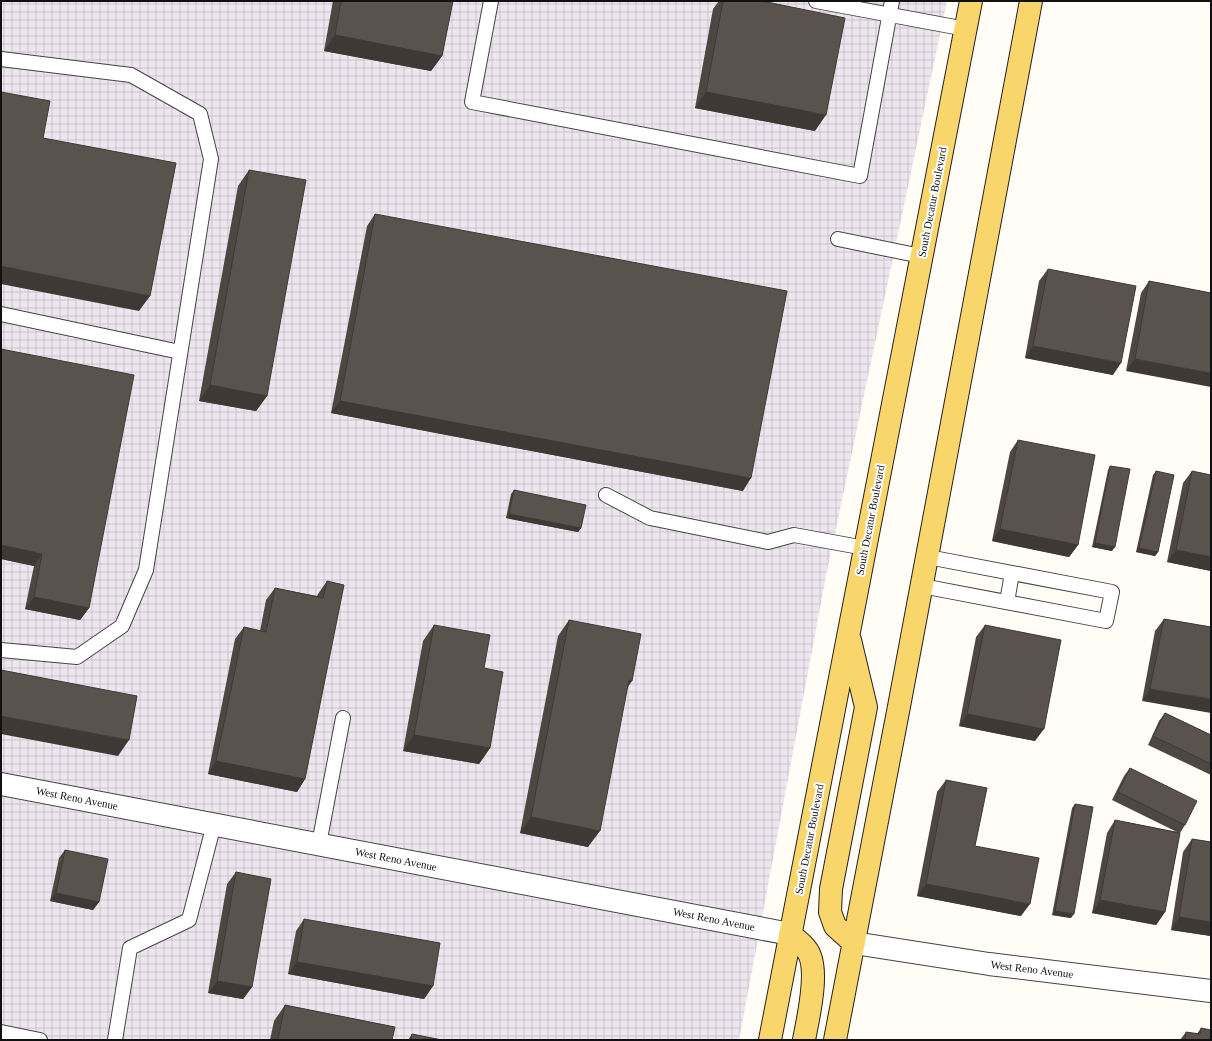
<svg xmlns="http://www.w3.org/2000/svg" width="1212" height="1041" viewBox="0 0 1212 1041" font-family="Georgia,serif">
<defs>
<pattern id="industrial-grid" width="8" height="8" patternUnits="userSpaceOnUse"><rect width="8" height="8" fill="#eee6ef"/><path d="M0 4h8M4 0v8" fill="none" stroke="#cbc4cc"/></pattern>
</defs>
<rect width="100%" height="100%" fill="#fffdf5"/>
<path fill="url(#industrial-grid)" d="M1 1H947L826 576 739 1040H1Z"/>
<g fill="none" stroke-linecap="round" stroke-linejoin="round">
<defs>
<path id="service" d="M491 1 472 102 860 176 892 1
M816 1 966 29
M1 59 131 75 200 114 211 159 146 570 122 626 77 657 1 650
M838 239 921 256
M1 314 180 352
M606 495 650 518 768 542 794 535 865 548
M922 586 1106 621 1112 592 928 557
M1007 602 1012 573
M319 844 343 718
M1 1032 40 1040
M115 1040 130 948 189 920 214 824"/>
<path id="tertiary" d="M1 784 790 934
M854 943 989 964 1211 991"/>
<path id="primary" d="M850 640 866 707 831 889 830 912 835 926 854 943
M790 934C795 939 802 943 806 949 821 966 808 1018 804 1040
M770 1040 971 1
M835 1040C902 694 967 348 1031 1"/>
</defs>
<use href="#service" stroke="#444" stroke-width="16"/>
<use href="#tertiary" stroke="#444" stroke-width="24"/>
<use href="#primary" stroke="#222" stroke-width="24"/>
<use href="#service" stroke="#fff" stroke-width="14"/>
<use href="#tertiary" stroke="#fff" stroke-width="22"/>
<use href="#primary" stroke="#f9d66b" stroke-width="22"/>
</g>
<path fill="#4d4742" d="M333 1H453L442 56 431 71 324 51Z
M719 1H762L815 131 695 108 713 9Z
M249 170 267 396 256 411 199 401 238 186Z
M375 214 743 491 331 413 367 226Z
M1048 269 1113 375 1025 358 1039 281Z
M1149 281 1211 293 1126 371 1141 293Z
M1 349 89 608 80 620 25 609 34 566 1 559Z
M1018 440 1078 545 1069 557 992 541 1010 452Z
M1110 466 1112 551 1092 547 1108 470Z
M1156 471 1158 552 1155 556 1136 552 1153 475Z
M1192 471 1211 571 1167 562 1183 483Z
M514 490 581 528 578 532 506 518 511 494Z
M327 581 305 779 297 792 208 774 235 639 244 627 260 631 266 600 275 588 317 596 318 594Z
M1164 619 1211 627 1142 701 1155 631Z
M569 620 627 687 588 847 520 833 558 636Z
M434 625 484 668 490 748 479 764 403 751 423 641Z
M985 625 1035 741 959 726 976 637Z
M1165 713 1211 735V775L1148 745 1159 721Z
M1130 768 1185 825 1180 833 1165 912 1156 925 1092 913 1107 833 1115 820 1177 832 1112 800 1124 776Z
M946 780 975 846 1021 916 917 896 937 792Z
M1075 804 1071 918 1052 915 1072 808Z
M1192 839 1211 842V936L1171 930 1183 852Z
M65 850 99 902 93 910 50 901 59 858Z
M236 872 252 987 243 999 208 993 227 884Z
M304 919 433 986 424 999 288 974 296 931Z
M285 1005 392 1040H270L274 1021Z
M1201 1028 1211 1040H1180L1186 1032 1197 1034Z
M412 1034 442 1040H408Z"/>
<path fill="#3f3936" d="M335 35 442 56 431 71 324 51Z
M706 92 826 115 815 131 695 108Z
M1 266 150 296 139 311 1 284Z
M1033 346 1121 363 1113 375 1025 358Z
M1135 359 1211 373V387L1126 371Z
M210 385 267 396 256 411 199 401Z
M340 401 751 478 743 491 331 413Z
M509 514 581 528 578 532 506 518Z
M1000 529 1078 545 1069 557 992 541Z
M1095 543 1115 547 1112 551 1092 547Z
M1 545 42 554 34 566 1 559Z
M1139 548 1158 552 1155 556 1136 552Z
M1176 550 1211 557V571L1167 562Z
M34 597 89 608 80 620 25 609Z
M629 680 632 681 621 697Z
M1150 689 1211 699V713L1142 701Z
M967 714 1044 729 1035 741 959 726Z
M1 716 129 740 118 756 1 734Z
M414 735 490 748 479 764 403 751Z
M216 761 305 779 297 792 208 774Z
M531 817 600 831 588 847 520 833Z
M926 884 1030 904 1021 916 917 896Z
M56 893 99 902 93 910 50 901Z
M1100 900 1165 912 1156 925 1092 913Z
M1055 911 1074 914 1071 918 1052 915Z
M1179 917 1211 922V936L1171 930Z
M297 962 433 986 424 999 288 974Z
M217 981 252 987 243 999 208 993Z"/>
<path fill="#5a524d" stroke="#3f3936" d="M341 1H453L442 56 335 35Z
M723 1H762L845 18 826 115 706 92Z
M1 92 50 101 43 138 176 163 150 296 1 266Z
M249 170 306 180 267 396 210 385Z
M375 214 787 291 751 478 340 401Z
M1048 269 1136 286 1121 363 1033 346Z
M1149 281 1211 293V373L1135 359Z
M1 349 134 375 89 608 34 597 42 554 1 545Z
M1018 440 1095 455 1078 545 1000 529Z
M1110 466 1130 469 1115 547 1095 543Z
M1156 471 1174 475 1158 552 1139 548Z
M1192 471 1211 475V557L1176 550Z
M514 490 586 505 581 528 509 514Z
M327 581 344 585 305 779 216 761 244 627 266 632 275 588 323 598Z
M1164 619 1211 627V699L1150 689Z
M569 620 641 634 632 681 629 680 600 831 531 817Z
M434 625 490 635 484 668 503 672 490 748 414 735Z
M985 625 1061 640 1044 729 967 714Z
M1 670 137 696 129 740 1 716Z
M1165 713 1211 735V764L1153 736Z
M1130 768 1197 801 1185 825 1118 792Z
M946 780 987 788 975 846 1039 858 1030 904 926 884Z
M1075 804 1093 807 1074 914 1055 911Z
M1115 820 1180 833 1165 912 1100 900Z
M1192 839 1211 842V922L1179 917Z
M65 850 108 859 99 902 56 893Z
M236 872 271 879 252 987 217 981Z
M304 919 440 943 433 986 297 962Z
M285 1005 395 1027 392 1040H278Z
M1201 1028 1211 1030V1040H1185L1186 1032 1200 1034Z
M412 1034 442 1040H411Z"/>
<g text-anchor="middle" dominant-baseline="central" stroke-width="4" stroke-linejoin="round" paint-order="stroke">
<g font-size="11" fill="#111" stroke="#fff">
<text transform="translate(932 202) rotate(-79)">South Decatur Boulevard</text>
<text transform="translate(870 520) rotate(-79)">South Decatur Boulevard</text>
<text transform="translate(77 798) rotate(11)">West Reno Avenue</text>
<text transform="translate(809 839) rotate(-79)">South Decatur Boulevard</text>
<text transform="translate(396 859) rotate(11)">West Reno Avenue</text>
<text transform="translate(714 919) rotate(11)">West Reno Avenue</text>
<text transform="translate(1032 969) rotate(7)">West Reno Avenue</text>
</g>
</g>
<rect width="1212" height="1041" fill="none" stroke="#111111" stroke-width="4"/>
</svg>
